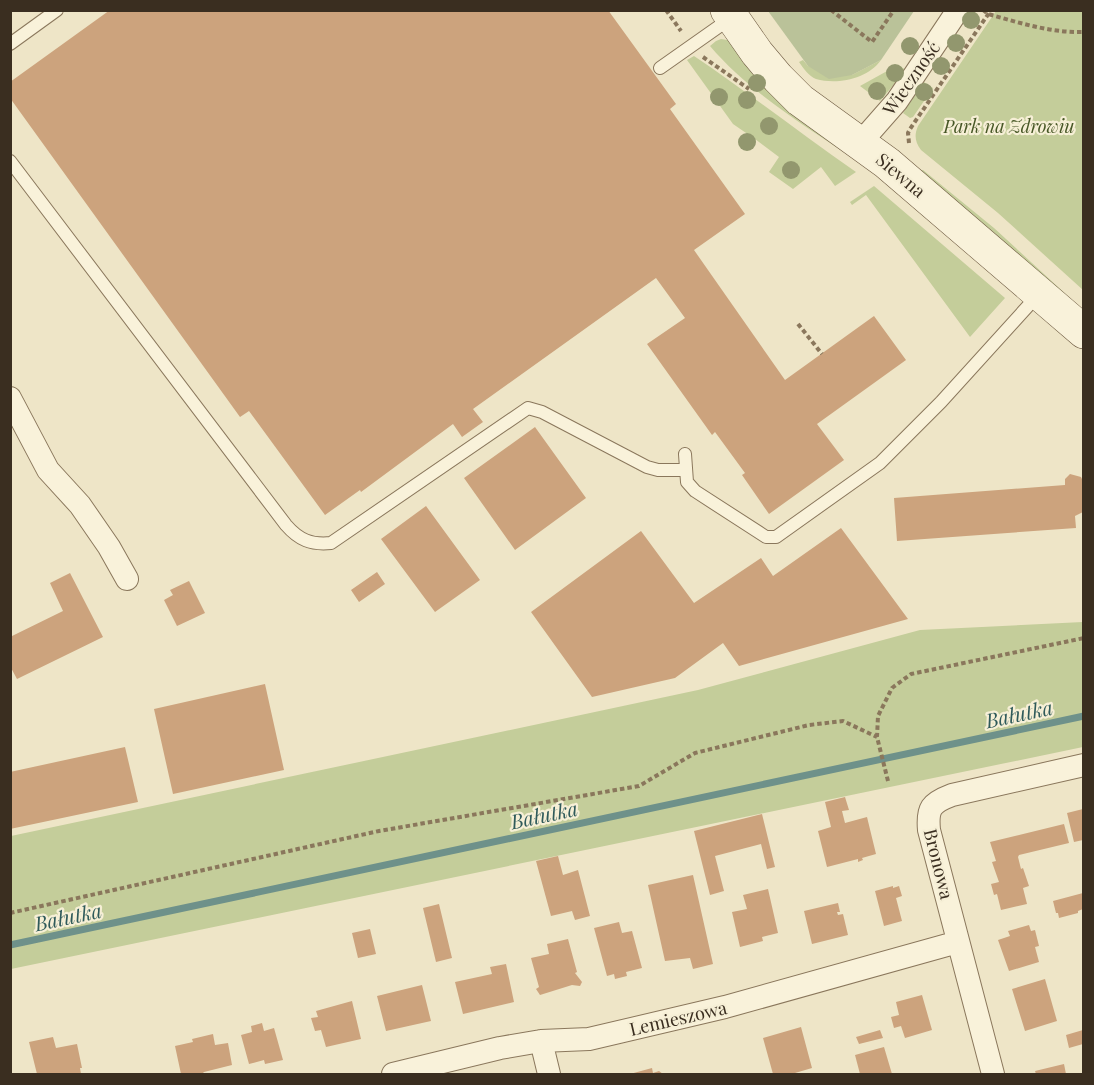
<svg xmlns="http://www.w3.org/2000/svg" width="1094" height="1085" viewBox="0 0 1094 1085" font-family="'Playfair Display',serif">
<rect width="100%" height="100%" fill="#eee5c7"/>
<path fill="#c4cd9a" d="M996 11H1083V290L998 213 921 150C915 142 914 135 918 126Z
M721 39 733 41 854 159C804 125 749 92 710 46L716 41Z
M694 56C749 93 801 134 856 172L835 186 821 167 793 189 769 172 779 157 755 139 749 148 743 143 749 135 733 124 687 60Z
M803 60 808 66 852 75 881 60C868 79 837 85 816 79 809 76 803 68 799 62Z
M898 65 906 70 880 101 860 86Z
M924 82 933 88 913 117 910 118 903 113Z
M923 170 994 228 1083 310V315L920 171Z
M874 186 1005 298 970 337 866 195 852 205 850 202Z
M1083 622V747L11 969V836L698 690 920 630Z"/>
<path fill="#bac299" d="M768 11H914L881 60 852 75 829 79 808 66Z"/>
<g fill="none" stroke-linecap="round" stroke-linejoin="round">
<path stroke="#6e918a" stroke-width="7" d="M10 945 1084 716"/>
</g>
<path fill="#cca37d" d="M110 10H608L676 104 670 109 745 214 694 250 785 380 874 316 906 360 817 424 844 460 769 514 742 475 745 473 715 432 712 435 647 344 685 318 656 278 473 409 483 422 462 437 453 424 361 492 360 490 325 515 249 411 240 417 10 98V82Z
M535 427 586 498 515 550 464 478Z
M1070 474 1081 477 1083 481V512L1075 516 1076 528 897 541 894 498 1065 485V479Z
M426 506 480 580 435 612 381 539Z
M841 528 908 619 739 666 723 643 675 678 592 697 531 612 641 531 694 603 761 558 773 576Z
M377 572 385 584 359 602 351 590Z
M70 573 103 637 17 679 10 666V637L63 611 50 583Z
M189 581 205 613 177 626 164 600 173 595 170 590Z
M265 684 284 770 173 794 154 709Z
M125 747 138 802 10 829V772Z
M845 797 849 810 842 811 845 823 867 817 876 854 862 858 863 860 858 862V859L827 867 818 831 831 827 825 802Z
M1083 809V840L1074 842 1067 813Z
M762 814 775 867 767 869 761 844 715 856 724 891 710 895 694 831Z
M1064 824 1069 843 1019 855 1018 857 1021 869 1023 868 1029 886 1023 888 1027 904 1001 910 997 894 994 895 991 884 999 882 993 865 992 862 996 861 990 842Z
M558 856 563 875 578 870 590 916 575 920 572 911 551 916 536 861Z
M693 875 713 964 693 969 690 958 665 961 648 885Z
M893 886V888L899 886 902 896 896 898 902 921 884 926 875 891Z
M768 889 778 933 762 937 763 941 740 947 732 912 747 909 743 895Z
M1083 893V909L1078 911V913L1059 918 1058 913H1056L1053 901Z
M838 903 840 912H837L838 915 843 914 848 935 812 944 804 911Z
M439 904 452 958 436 962 423 908Z
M619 922 622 933 632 931 642 968 626 972 627 976 615 979 614 974 607 976 594 928Z
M1029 925 1031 931 1035 930 1039 946 1035 947 1039 962 1009 971 998 940 1010 936 1008 931Z
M370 929 376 954 358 958 352 933Z
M568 939 577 972 575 973 582 982 580 986 572 985 540 995 536 989 539 987 531 958 549 954 547 944Z
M506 964 514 1002 463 1014 455 982 492 974 490 967Z
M1045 979 1057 1021 1025 1031 1012 989Z
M422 985 431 1021 386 1031 377 996Z
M922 995 932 1030 905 1038 901 1026 894 1028 891 1017 899 1015 896 1002Z
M352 1001 361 1039 326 1047 321 1030 315 1031 311 1018 318 1017 316 1011Z
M262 1023 264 1031 274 1028 283 1060 265 1064 264 1060 249 1064 241 1035 252 1032 251 1026Z
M801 1027 812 1068 795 1073V1074H773L763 1038Z
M880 1030 883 1038 859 1044 856 1037Z
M1083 1030V1044L1069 1048 1066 1035Z
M213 1034 215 1045 228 1043 232 1065 204 1072 202 1074 189 1073 181 1074 175 1046 193 1042 192 1039Z
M53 1037 56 1048 77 1044 82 1068H80L81 1074H37L29 1042Z
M884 1047 892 1074H860L855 1055Z
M1064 1064 1066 1074H1036L1035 1071Z
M652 1068 653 1073 659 1071 663 1074H630Z"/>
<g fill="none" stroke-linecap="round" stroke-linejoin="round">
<defs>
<path id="lane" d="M10 44 57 10
M660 68 731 18
M10 161 286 525C299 540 311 545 331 543L528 408 542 412 647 467 658 470H686
M685 454 687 482 695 491 766 537H776L880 463 941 402 1038 295"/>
<path id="street" d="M861 142 897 101 958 10
M10 398 48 470 80 505 109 547 127 579
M541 1041 549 1074
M393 1074 500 1048 541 1041 589 1039 725 1007 958 942
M993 1074 929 830C927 808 931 803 952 795L1084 765"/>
<path id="secondary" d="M727 10 757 53 778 78 800 100 887 163 1084 332"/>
</defs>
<use href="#lane" stroke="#8a775c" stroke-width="14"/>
<use href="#street" stroke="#8a775c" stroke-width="24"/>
<use href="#secondary" stroke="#6c583f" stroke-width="34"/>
<path stroke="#8a775c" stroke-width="4" stroke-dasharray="4.5 3" stroke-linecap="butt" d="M666 10 681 31
M831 10 872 42 894 10
M983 10 988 14C1020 23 1051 33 1084 32
M703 57 749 89
M909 143 908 133 910 129 991 10
M798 324 822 354
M888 781 877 737 878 716 892 688 911 674 1084 638
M10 913 379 831 639 786 695 753 809 725 843 721 877 737"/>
<use href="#lane" stroke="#f9f2da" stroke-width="12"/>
<use href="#street" stroke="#f9f2da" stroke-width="22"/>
<use href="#secondary" stroke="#f9f2da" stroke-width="33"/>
</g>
<g fill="#92976e">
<circle cx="971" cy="20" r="9"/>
<circle cx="956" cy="43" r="9"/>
<circle cx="910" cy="46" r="9"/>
<circle cx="941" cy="66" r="9"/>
<circle cx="895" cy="73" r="9"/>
<circle cx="757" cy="83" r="9"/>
<circle cx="877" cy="91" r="9"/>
<circle cx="924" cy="92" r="9"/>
<circle cx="719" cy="97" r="9"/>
<circle cx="747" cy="100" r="9"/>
<circle cx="769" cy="126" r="9"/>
<circle cx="747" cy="142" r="9"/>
<circle cx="791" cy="170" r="9"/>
</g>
<g text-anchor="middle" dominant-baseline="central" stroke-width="4.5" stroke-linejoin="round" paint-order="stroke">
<g font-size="18" fill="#3a2e20" stroke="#f6efd6">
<text transform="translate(911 78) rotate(-55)">Wieczność</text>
<text transform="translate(901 175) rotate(40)">Siewna</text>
<text transform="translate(939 864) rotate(76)">Bronowa</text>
<text transform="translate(678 1018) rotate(-13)">Lemieszowa</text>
</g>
<g font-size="18" font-style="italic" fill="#475726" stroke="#f6efd6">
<text x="1009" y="126">Park na Zdrowiu</text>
</g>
<g font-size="20" font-style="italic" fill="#2f5a5a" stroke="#f6efd6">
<text transform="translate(1019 713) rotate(-12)">Bałutka</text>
<text transform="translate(544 814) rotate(-12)">Bałutka</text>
<text transform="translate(68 916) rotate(-12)">Bałutka</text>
</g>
</g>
<rect width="1094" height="1085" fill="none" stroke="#3a2e20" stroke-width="24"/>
</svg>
